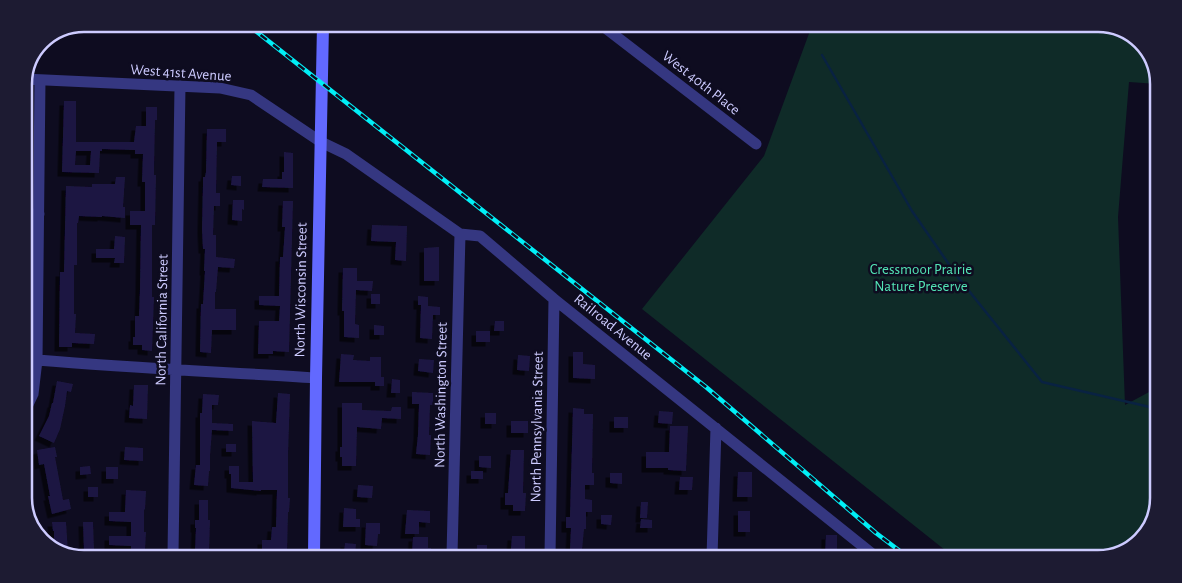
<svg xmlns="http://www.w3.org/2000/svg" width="1182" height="583" viewBox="0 0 1182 583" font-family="'Alegreya Sans',sans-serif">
<defs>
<filter id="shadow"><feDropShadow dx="-4.5" dy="4.5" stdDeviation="0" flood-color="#0009"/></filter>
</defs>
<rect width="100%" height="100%" fill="#0e0c20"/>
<path fill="#0f2b28" d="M811 28 1124 30 1148 50 1158 81V84L1129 82 1118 217 1125 405 1151 391H1154L1152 525 1131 549 1098 559 955 558 642 309 764 156Z"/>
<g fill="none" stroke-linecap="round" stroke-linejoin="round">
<path stroke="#092242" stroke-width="2.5" d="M822 55 912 211 957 276 1042 382 1154 408"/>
</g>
<path fill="#1d1742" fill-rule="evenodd" filter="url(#shadow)" d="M64 101H76V142H134L136 126H146V107H157V120H155L154 169V175H156L155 225H152V297H154L152 351 142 350V345H133V337H135V316H139L140 289 141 225H130V211H145V182H142L143 154H135V150L102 149V151H100L99 173 62 172ZM76 151H91L90 165H75Z
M207 129H226V142H217L216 193H220V206H214L213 235H216V257L235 259 234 268 218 267 216 292H215V309H236V330H212L211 353 200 352 201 304H203L205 271H204L205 249H203L202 229 203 185V177H205L206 172Z
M284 152 293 153V188L262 187 263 179H282V172H284Z
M232 176H241V186L231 185Z
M116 177H125L123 207H125V218L102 216V217L79 216 78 223H77V265H74V314H76L75 333 95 334 94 344 72 343V347H59L60 272H64L66 186 92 187V184H115Z
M233 200H244V210L242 209V221L232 220Z
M283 201H293L289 352 273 351V354H258L259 321H279L280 306 259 305V296H279L280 257H283L285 227H282Z
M372 225 407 226 406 261 395 260 396 242 371 241Z
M115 236 125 237 124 263H114L115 258H96V249H114Z
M439 247V281H424V248Z
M343 268H357V281H373L372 291 356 290 355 324 359 325V338L344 337V311H342Z
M371 294H380V304H371Z
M418 296 428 297V306L440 307V315H433L432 339 420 338 421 305H418Z
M495 321H504V331H494Z
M374 325 384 326V335H374Z
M476 331H490V342H476Z
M573 352H583V364L595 365V379L573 378Z
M341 354 354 355 353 360 370 361V357H381V377H384V386H375V382H339Z
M518 355 530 356 529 371 517 370Z
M419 359 434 360 433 373 418 371Z
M392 379 400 380V393H391Z
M57 381 73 384 71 392 67 391 65 406 60 429 54 443 39 436 49 416 52 403H53Z
M134 385H148L147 419 129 418 130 405 133 406Z
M412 392 433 393V405H430L429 435H431L430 455 416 454 418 435 419 404H412Z
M278 393 290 394 288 455V498H290L289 512H288L287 554H262V540H271L272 527H276L277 490H261V491L231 488V474H229V466H239V482H253L252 421 276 423Z
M203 394 219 395 218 405H212V423L233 424V431L212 430 210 456V471H209L208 486 194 485 196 465H200V413H202Z
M342 403H362V410L391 411 392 407H401V419L382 418 381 429 357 427 356 466H342V457H340V447H342Z
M573 408 584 409V414H593L592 473H594V485H585V499L592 500V512H586V529H584L582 550H570L571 528H566V517H570Z
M659 411 673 412 672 424 658 423Z
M485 413H496V424H485Z
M614 417H628V428H614Z
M511 421H528V433H511Z
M670 426H688L686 471 668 470V468H646V452H669Z
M226 444H236V452H226Z
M55 447 57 457H55L63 500 69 499 71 509 52 514 48 496H50L44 464 39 465 37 450Z
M125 447 143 448V461L124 460Z
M511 450H524L523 493H526L525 511H513V505H505V493H508Z
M479 456H491V468L479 467Z
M90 466 91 474 80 475V467Z
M106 467H118V479H106Z
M471 471H483V479H471Z
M738 472H752V497H737Z
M610 473H622V484L610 483Z
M680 477H693L692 490H679Z
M358 485 373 486 372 498 357 497Z
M88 487H98V497H88Z
M126 490 146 491 145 510 144 509V532H146L145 550H131V546L109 545V536H131V522L109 521V512H125Z
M199 500H208V520H210L209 552 195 551 196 528H195V520H199Z
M641 502H648L647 518H640Z
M344 508 356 509V519H360V527H343Z
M407 510 430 511V523L419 522V534H405Z
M738 511H750V532H738Z
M601 515H612L611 525 601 524Z
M641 519 652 520V528H640Z
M52 522H66L68 553H58L54 550V531H53Z
M83 522H93L94 550H84Z
M366 523H380V534H378L377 546 365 545Z
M826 535H837V556H825Z
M512 536H525V550L511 549Z
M413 537H428V548H431V555H412Z
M345 543 356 544 355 554 344 553Z
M477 545H487V554H477Z"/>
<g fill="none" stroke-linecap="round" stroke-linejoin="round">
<path stroke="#353781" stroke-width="11" d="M604 27 756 144
M24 79 220 88 251 95 321 142 346 154 460 234 480 236 554 299 875 556V558
M24 214H39
M37 360C130 368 223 372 316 378
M24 413 33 394 37 360 40 80
M24 494 30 520
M173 554 180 86
M452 555 460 234
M550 556 554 299
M712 557 716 428"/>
<path stroke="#6269ff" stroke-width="12" d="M314 555 316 378 323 25"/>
<defs>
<path id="rail" d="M248 25 706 387 876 533 909 558"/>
</defs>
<use href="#rail" stroke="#00eff6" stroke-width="4.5"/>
<use href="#rail" stroke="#0e0c20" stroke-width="2.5" stroke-dasharray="8" stroke-linecap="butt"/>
</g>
<g text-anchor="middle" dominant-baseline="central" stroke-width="5" stroke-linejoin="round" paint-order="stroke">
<g font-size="15" fill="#cdcbff" stroke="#0e0c20">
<text transform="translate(181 73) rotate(4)">West 41st Avenue</text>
<text transform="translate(701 83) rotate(38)">West 40th Place</text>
<text transform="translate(301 290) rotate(-89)">North Wisconsin Street</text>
<text transform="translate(162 320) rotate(-89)">North California Street</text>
<text transform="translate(613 327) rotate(39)">Railroad Avenue</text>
<text transform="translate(441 395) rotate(-89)">North Washington Street</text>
<text transform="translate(537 427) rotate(-89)">North Pennsylvania Street</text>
</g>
<g font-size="15" fill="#53e4b5" stroke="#0e0c20">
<text x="921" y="269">Cressmoor Prairie<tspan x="921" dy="17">Nature Preserve</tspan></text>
</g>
</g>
<path d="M0 0H1182V583H0ZM84 32H1098A52 52 0 0 1 1150 84V498A52 52 0 0 1 1098 550H84A52 52 0 0 1 32 498V84A52 52 0 0 1 84 32Z" fill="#1d1b32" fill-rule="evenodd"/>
<path fill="none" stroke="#cdcbff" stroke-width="2.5" d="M84 32H1098A52 52 0 0 1 1150 84V498A52 52 0 0 1 1098 550H84A52 52 0 0 1 32 498V84A52 52 0 0 1 84 32Z"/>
</svg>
